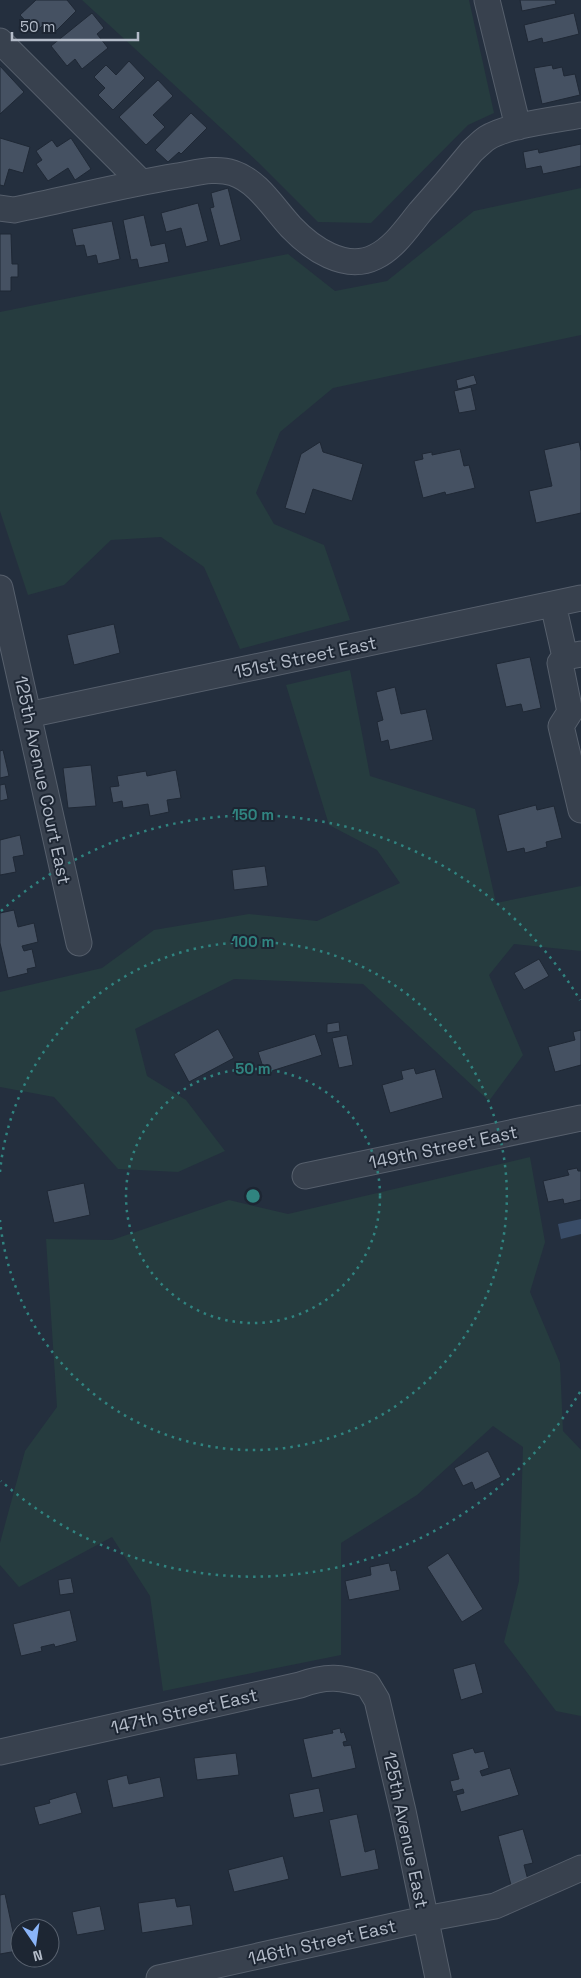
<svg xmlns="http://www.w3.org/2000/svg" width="581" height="1978" viewBox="0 0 581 1978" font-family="'Space Grotesk',sans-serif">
<rect width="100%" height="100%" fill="#242f3e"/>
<path fill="#263c3f" d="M82 0H469L494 113 468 125 371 223 318 222 260 164Z
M581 188V335L333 388 280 432 256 493 274 524 324 545 350 620 240 649 204 567 161 537 111 540 64 585 28 595 0 511V312L288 254 335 291 387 281 474 211Z
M350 670 370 776 475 809 496 903 581 886V951L514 944 489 975 523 1055 489 1101 363 984 234 979 135 1029 147 1076 186 1100 225 1151 178 1172 118 1169 54 1097 0 1087V992L102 968 154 930 249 914 317 921 400 883 377 850 329 825 286 685Z
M530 1157 545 1242 530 1292 560 1363 563 1431 581 1450V1716L556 1711 504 1642 519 1581 523 1447 493 1426 417 1495 341 1543V1655L163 1691 150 1596 112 1537 19 1587 0 1565V1543L25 1451 57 1407 46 1239 112 1240 229 1200 288 1214Z"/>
<path fill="#394c67" d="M581 1219V1234L561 1239 558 1224Z"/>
<path fill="#455162" stroke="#1f2835" d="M36 0H67L76 11 54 33 45 23 36 32 20 15Z
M520 0H555L556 4 522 11Z
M92 13 104 28 97 34 108 48 82 69 75 59 67 66 51 46Z
M574 13 579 34 543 43 542 38 528 42 524 25Z
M129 61 145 78 113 110 98 95 105 88 94 77 106 65 116 75Z
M552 65 553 69 562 67 564 76 575 74 580 95 542 104 534 68Z
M0 66 24 92 0 114Z
M158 80 173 96 153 115 165 127 146 145 119 117Z
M191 113 207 128 181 154 179 152 168 162 155 150Z
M0 138 30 147 23 173 9 169 4 186 0 185Z
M71 138 91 169 75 180 68 168 48 181 36 164 42 160 36 151 52 140 57 147Z
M581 144V166L543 174 541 166 526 169 523 152 538 149 539 153Z
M228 188 241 240 220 246 210 208 214 207 211 193Z
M198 203 208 241 186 247 181 228 166 232 161 213Z
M144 215 151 246 165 243 169 262 139 268 137 259 131 260 123 220Z
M112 221 120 259 98 264 96 255 87 257 84 245 76 246 72 229Z
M0 234H11L12 264H18V277H11V291H0Z
M474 375 477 384 458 389 456 380Z
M471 387 476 410 459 413 454 391Z
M320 442 323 452 363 464 352 501 313 489 305 514 285 508 301 454Z
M579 442 581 451V513L536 523 529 491 552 486 544 450Z
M460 449 464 466 469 465 475 488 446 495 445 492 423 498 414 461 423 459 422 454 432 452V455Z
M114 624 120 653 74 665 67 635Z
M530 657 541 708 523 712 521 704 506 707 496 664Z
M395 687 401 714 426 709 433 740 390 750 388 740 381 742 377 722 383 720 376 692Z
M3 750 9 776 0 778V751Z
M91 765 96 806 68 808 63 768Z
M176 770 181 798 167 800 169 812 150 816 148 804 123 808 122 801 113 803 110 787 119 786 117 776 146 771 147 776Z
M5 784 8 799 0 801V785Z
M536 805 537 810 554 806 562 838 546 842 547 847 525 853 524 848 507 852 498 815Z
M20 835 24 855 13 857 16 872 0 875V840Z
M265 866 268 886 234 890 232 870Z
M14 910 18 927 34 923 38 942 22 946 24 951 32 949 36 967 27 969 28 973 8 978 0 943V913Z
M539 959 549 976 524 990 514 973Z
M339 1022 340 1031 327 1033V1024Z
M218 1029 234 1058 189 1082 174 1054Z
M581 1030V1065L555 1072 548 1047 575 1040 573 1032Z
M315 1034 322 1055 265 1073 258 1052Z
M347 1035 353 1065 339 1068 332 1038Z
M414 1068 416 1074 435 1069 443 1098 390 1113 382 1085 403 1079 401 1071Z
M577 1168 578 1171H581V1200L564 1204 563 1199 548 1202 543 1181 569 1175 567 1170Z
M84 1183 90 1215 54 1223 47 1191Z
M488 1451 501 1477 475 1490 472 1482 463 1486 454 1468Z
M448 1553 483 1609 462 1622 427 1567Z
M389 1563 391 1571 396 1570 400 1590 349 1600 345 1581 371 1575 370 1567Z
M71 1578 74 1593 60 1595 58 1580Z
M70 1610 77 1641 55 1647 54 1644 41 1647 42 1651 21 1656 13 1624Z
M475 1663 483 1693 461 1700 453 1669Z
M340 1728 341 1733 344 1732 347 1741 343 1742 344 1746 351 1745 356 1768 312 1778 303 1739 333 1733 332 1730Z
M473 1748 475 1753 484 1751 489 1768 480 1771 482 1776 510 1768 519 1795 461 1812 456 1795 464 1793 463 1789 453 1792 450 1781 459 1779 452 1754Z
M236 1753 239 1775 197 1780 194 1758Z
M127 1775 129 1784 160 1777 164 1797 113 1808 107 1780Z
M319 1788 324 1812 294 1818 289 1794Z
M76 1792 82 1813 39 1825 34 1807 50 1803 49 1800Z
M357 1814 365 1852 375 1849 379 1869 341 1877 329 1820Z
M523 1829 533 1863 524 1865 528 1880 511 1885 498 1836Z
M283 1856 289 1879 234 1892 228 1870Z
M5 1894 17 1951 0 1954V1895Z
M175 1898 177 1907 190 1905 193 1925 142 1933 138 1903Z
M100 1906 105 1930 77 1935 72 1912Z"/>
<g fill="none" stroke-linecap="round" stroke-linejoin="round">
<defs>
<path id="minor" d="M487 0 518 127
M0 41 141 182
M0 208 14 210C68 199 122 185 177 176 196 173 215 167 233 173 258 181 274 209 291 227 311 248 345 272 375 257 394 248 407 228 420 212 438 192 455 172 472 151 477 147 481 142 487 138 507 125 556 120 581 115
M0 588 79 943
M553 604 565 657
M581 654 565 657 560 663 570 712 561 726 581 810
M28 715 581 598
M305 1176 581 1118
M0 1752 300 1685C327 1675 341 1677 368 1685L377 1700 403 1811 438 1978
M159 1978 425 1919 495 1906 581 1868"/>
</defs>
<use href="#minor" stroke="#565f6c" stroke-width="27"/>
<use href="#minor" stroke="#38414e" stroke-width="25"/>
</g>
<g fill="none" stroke="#308480" stroke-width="2.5" stroke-dasharray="2.5 5">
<circle cx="253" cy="1196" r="127"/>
<path d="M0 1172A254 254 0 1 1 0 1220"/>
<path d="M580 1392A381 381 0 0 1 1 1481M1 911A381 381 0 0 1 580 1000"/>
</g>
<g text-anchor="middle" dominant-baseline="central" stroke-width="4" stroke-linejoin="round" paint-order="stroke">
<g font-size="18" fill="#b4bcc9" stroke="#1d2633">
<text transform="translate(305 657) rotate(-12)">151st Street East</text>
<text transform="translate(43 780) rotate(78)">125th Avenue Court East</text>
<text transform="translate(443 1147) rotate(-12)">149th Street East</text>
<text transform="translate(184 1711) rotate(-13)">147th Street East</text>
<text transform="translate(406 1830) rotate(78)">125th Avenue East</text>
<text transform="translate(322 1942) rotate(-13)">146th Street East</text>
</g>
</g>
<circle cx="253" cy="1196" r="8" fill="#308480" stroke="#1d2633" stroke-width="2.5"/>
<g font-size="15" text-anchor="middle" font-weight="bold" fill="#308480" stroke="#1d2633" stroke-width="4" stroke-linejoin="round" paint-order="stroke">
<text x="253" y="820">150 m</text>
<text x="253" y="947">100 m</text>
<text x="253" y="1074">50 m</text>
</g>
<g transform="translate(35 1943) rotate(167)"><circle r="24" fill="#1d2633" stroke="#59626f"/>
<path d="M0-4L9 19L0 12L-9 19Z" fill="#8ab4f8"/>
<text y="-8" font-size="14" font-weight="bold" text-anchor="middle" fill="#b4bcc9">N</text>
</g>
<path d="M12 32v8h126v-8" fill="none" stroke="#b4bcc9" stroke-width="2.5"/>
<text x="20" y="32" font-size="15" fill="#b4bcc9" stroke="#1d2633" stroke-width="4" paint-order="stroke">50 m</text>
</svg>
